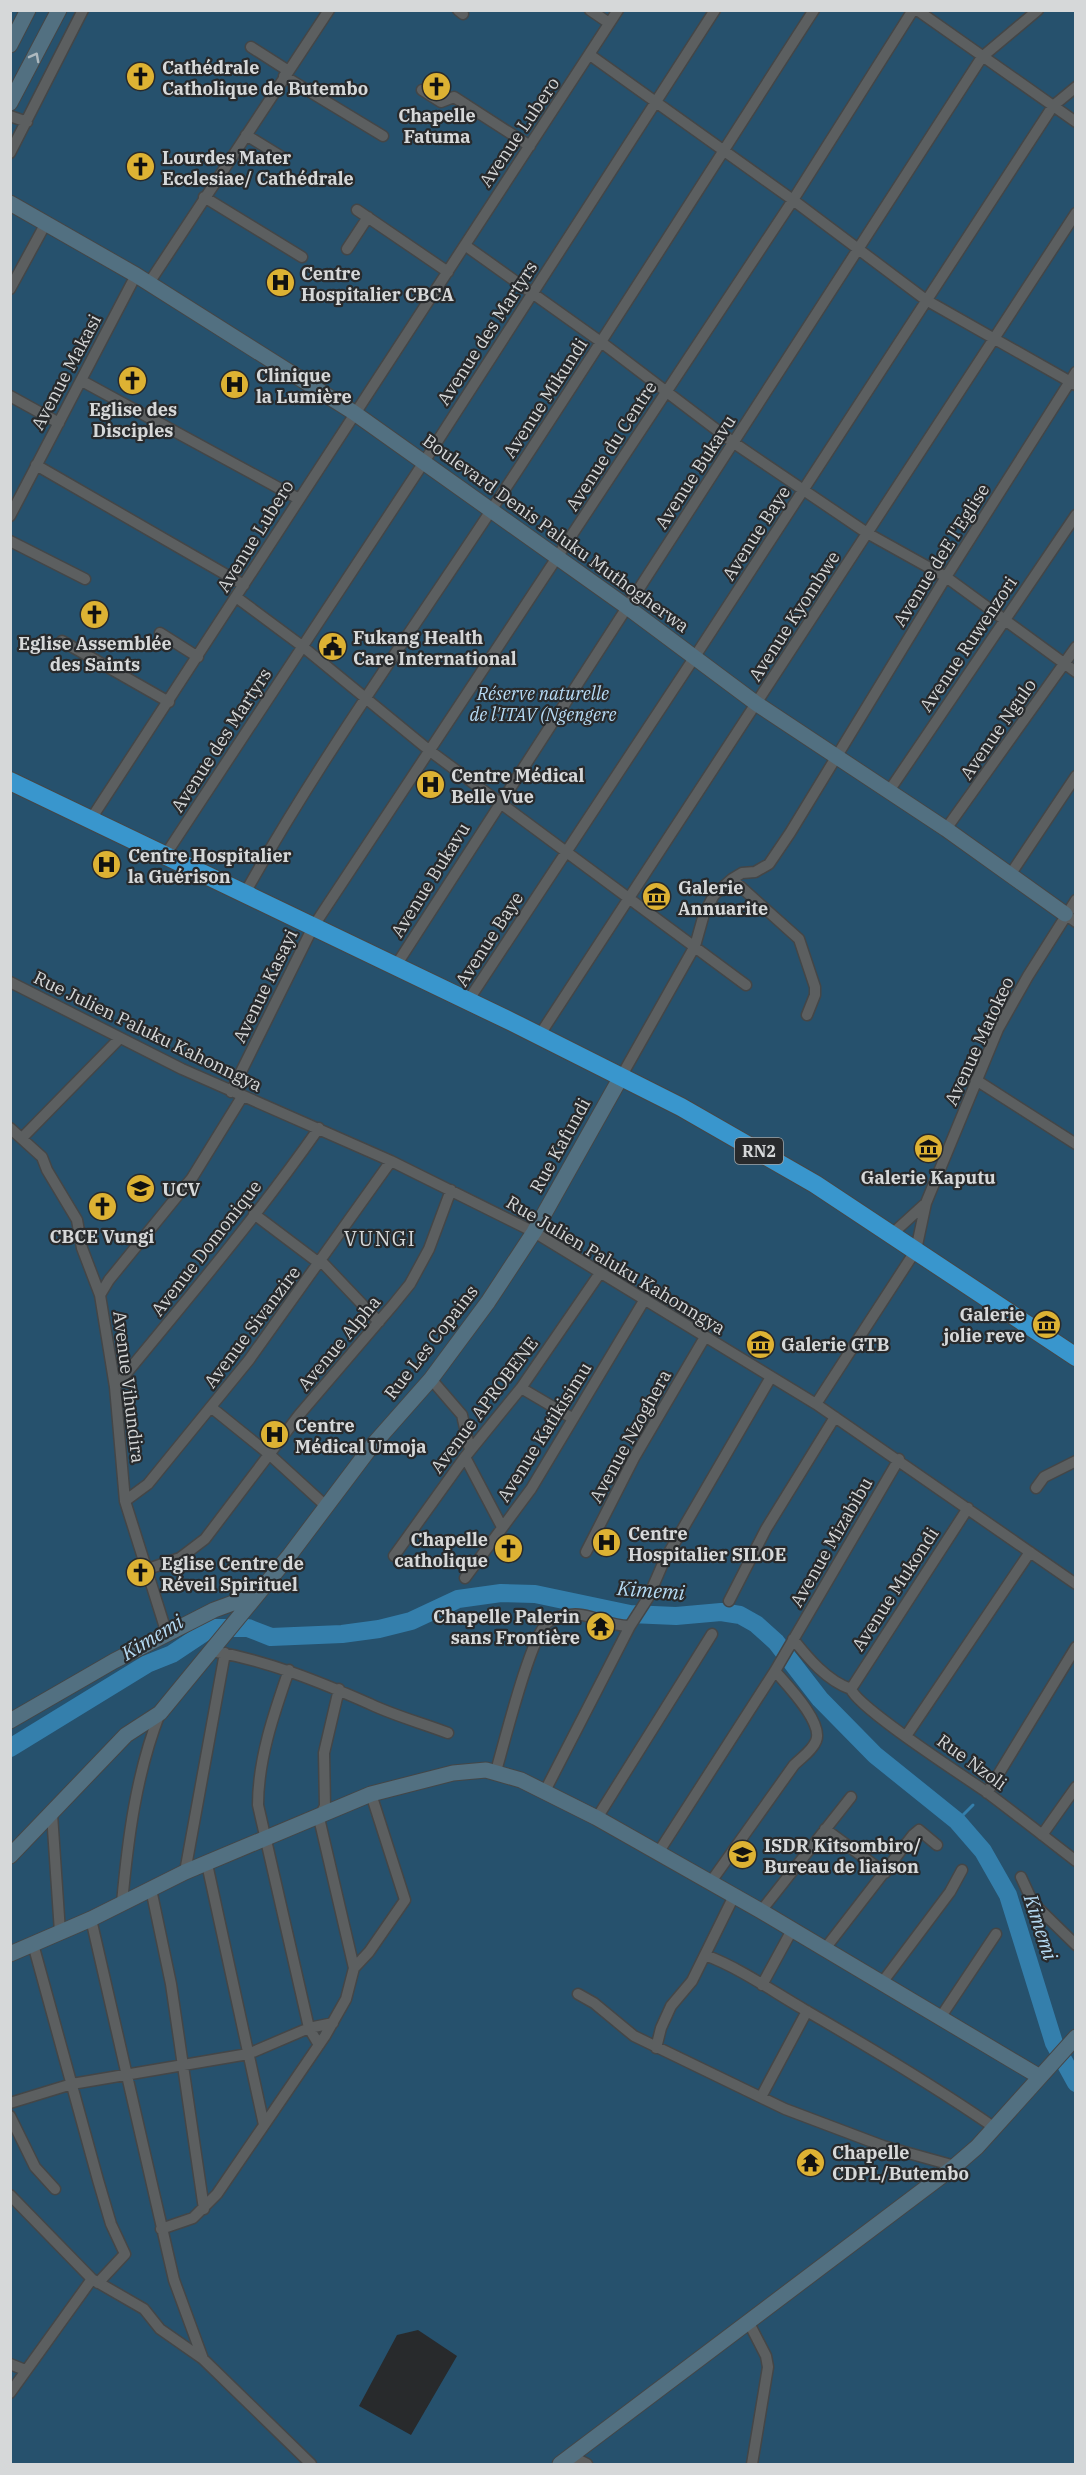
<svg xmlns="http://www.w3.org/2000/svg" width="1086" height="2475" viewBox="0 0 1086 2475" font-family="'IBM Plex Serif',serif">
<rect width="100%" height="100%" fill="#282a2c"/>
<path fill="#26516d" fill-rule="evenodd" d="M11 11H1075V2464H11ZM418 2330 457 2356 411 2435 359 2406 397 2335Z"/>
<g fill="none" stroke-linecap="round" stroke-linejoin="round">
<path stroke="#347fac" stroke-width="3" d="M957 1821 973 1805"/>
<path stroke="#347fac" stroke-width="18" d="M10 1748 147 1664 172 1654 211 1628H248L271 1637 342 1634 379 1629 411 1621 458 1599 501 1593 535 1594 630 1614 676 1616 721 1612 740 1615 756 1624 776 1642 820 1699 875 1755 957 1821 983 1851 1008 1895 1054 2043 1076 2083"/>
<defs>
<path id="street" d="M458 10 463 14
M590 10 609 23
M917 10 1076 122
M251 47 287 70
M590 55 793 200 926 300 1076 385
M284 76 383 136
M422 90 441 102 454 97 530 146
M10 116 27 122
M246 135 282 157
M10 153 83 10
M204 197 302 257
M357 210 448 272
M466 246 601 342 734 443 867 533 946 577 1076 672
M347 249 368 217
M149 283 329 10
M10 289 46 223
M82 381 299 499
M10 396 59 423
M36 465 244 585
M10 516 136 275
M10 541 85 579
M236 597 302 646 430 751 746 985
M160 633 198 657
M62 641 169 702
M889 791 1076 515
M91 819C265 549 442 280 618 10
M946 829 1076 647
M166 854 424 462 715 10
M1010 875 1076 776
M732 879 799 939 815 987V995L807 1015
M245 893C319 761 407 638 490 512 600 346 706 177 814 10
M1065 914 1076 922
M395 967 982 57 1038 10
M10 982 182 1069 391 1161 534 1232 816 1404 1076 1584
M468 1001 694 658 1053 106 1076 87
M539 1036 1076 213
M621 1077 695 946 704 914 714 895 732 879 742 873 755 872 769 864 790 833 946 577 1076 372
M976 1080 1076 1144
M231 1092 313 927 793 200 913 10
M10 1128 42 1157 47 1170 77 1220 82 1248 100 1295 115 1387 125 1501 167 1634
M23 1137 120 1038
M254 1214 319 1263
M892 1234 926 1203
M321 1261 379 1322
M100 1295 109 1280 192 1178 242 1097
M431 1379 462 1415 470 1450
M115 1387C185 1302 256 1218 319 1128
M521 1388 572 1418
M816 1404 916 1250 926 1203 998 1029 1028 976 1076 900
M212 1408 269 1454 327 1507
M465 1457 502 1527
M1036 1488 1044 1477 1076 1461
M125 1501 148 1484 249 1360 391 1161
M586 1552 634 1458 705 1337
M394 1556 465 1457 521 1388 600 1273
M148 1569 180 1558 205 1539 299 1415 393 1305 410 1284 429 1249 451 1190
M465 1578 531 1489 645 1299
M729 1601 766 1529 835 1417
M793 1639C808 1658 827 1681 851 1689
M212 1651C268 1661 318 1681 370 1704 395 1716 422 1723 448 1733
M289 1670C274 1713 258 1759 258 1805L309 2028 319 2045
M851 1689C858 1708 962 1775 985 1791 1016 1814 1046 1838 1076 1861
M851 1689 968 1508
M906 1736 1030 1552
M496 1771C504 1744 530 1638 547 1623 549 1621 556 1618 559 1617 590 1608 604 1627 630 1626
M545 1791 630 1626 648 1598 664 1561 771 1377
M987 1793 1076 1647
M52 1814 60 1932
M597 1818 712 1634
M825 1829 885 1873
M1042 1835 1076 1787
M658 1853 775 1671 899 1459
M207 1864 264 2125
M185 1872 225 1653
M1021 1877 1033 1903 1076 1945
M710 1883 794 1765C802 1757 812 1751 816 1741 824 1723 787 1685 775 1671
M151 1889 171 1984 204 2209
M122 1903C128 1838 136 1774 160 1713
M761 1911 851 1797
M91 1919 174 2280 203 2359
M33 1944 98 2180 111 2224 125 2254 98 2283
M824 1950 913 1835 919 1830 937 1845
M705 1955C740 1968 772 1991 805 2010 869 2047 933 2085 995 2128
M354 1968 369 1952 405 1900 371 1794
M881 1984 950 1892 962 1870
M762 1985 792 1930
M578 1994 594 2003 634 2036 785 2109 883 2146 955 2166
M940 2018 996 1934
M656 2048 661 2028 671 2006 692 1981 734 1896
M761 2097 807 2011
M10 2103 72 2084 248 2054 309 2028 333 2023
M10 2116 35 2167 55 2189
M10 2195 92 2279 144 2309 160 2329 203 2359 311 2464
M161 2229 193 2218 217 2194 325 2036 346 1999 354 1968 319 1818 325 1806 324 1753 339 1689
M748 2321 766 2356 768 2367 752 2464
M10 2364 25 2370
M10 2393 92 2279
M571 2456 587 2464"/>
<path id="secondary" d="M10 45 28 10
M10 103 59 10
M10 203 136 275 353 412 627 607 757 704 946 829 1065 914
M10 1721 114 1661 214 1610 255 1595
M10 1856 126 1735 160 1713 289 1556 371 1447 431 1379 488 1302 534 1232 621 1077
M10 1954 91 1919 185 1872 371 1794 453 1773 486 1770 521 1780 597 1818 761 1911 1040 2077
M560 2464 955 2166 977 2147 1076 2037"/>
<path id="highway" d="M10 781 512 1022 681 1107 815 1184 1076 1357"/>
</defs>
<use href="#street" stroke="#444647" stroke-width="13"/>
<use href="#secondary" stroke="#444647" stroke-width="17"/>
<use href="#highway" stroke="#444647" stroke-width="20"/>
<use href="#street" stroke="#5c5f60" stroke-width="10"/>
<use href="#secondary" stroke="#527081" stroke-width="15"/>
<use href="#highway" stroke="#3996cd" stroke-width="18"/>
</g>
<defs><path id="oneway-chevron" d="M-2-3.5L2.5 0L-2 3.5" fill="none" stroke-width="1.6" stroke-linecap="round" stroke-linejoin="round" transform="scale(1.5)"/></defs>
<use stroke="#aeb9bf" href="#oneway-chevron" transform="translate(35 57) rotate(-62)"/>
<defs>
<symbol id="church-disc" viewBox="-11 -11 22 22"><circle r="9.5" fill="#ddb233" stroke="#282a2c"/><path d="M-1.2-6h2.4v3.5h3.3v2.4h-3.3V6h-2.4V-.1h-3.3v-2.4h3.3Z" fill="#111"/></symbol>
<symbol id="hospital-disc" viewBox="-11 -11 22 22"><circle r="9.5" fill="#ddb233" stroke="#282a2c"/><path d="M-5-5h3v3.5h4V-5h3V5h-3V1.5h-4V5h-3Z" fill="#111"/></symbol>
<symbol id="civic-disc" viewBox="-11 -11 22 22"><circle r="9.5" fill="#ddb233" stroke="#282a2c"/><path d="M-.6-6.5H3V-4.5H.6V-3L4-1V1h2V6H-6V1h2V-1L-.6-3ZM-1.2 2.5V6h2.4V2.5Z" fill="#111"/></symbol>
<symbol id="museum-disc" viewBox="-11 -11 22 22"><circle r="9.5" fill="#ddb233" stroke="#282a2c"/><path d="M0-6L6-3V-2H-6V-3ZM-5-1h2V3h-2ZM-1-1h2V3h-2ZM3-1h2V3H3ZM-6 4H6V6H-6Z" fill="#111"/></symbol>
<symbol id="university-disc" viewBox="-11 -11 22 22"><circle r="9.5" fill="#ddb233" stroke="#282a2c"/><path d="M0-5L7-2L0 1L-7-2ZM-4 1L0 2.5L4 1V4Q0 6-4 4Z" fill="#111"/></symbol>
<symbol id="temple-disc" viewBox="-11 -11 22 22"><circle r="9.5" fill="#ddb233" stroke="#282a2c"/><path d="M0-6L5-2H3V0L6.5 2.5H4V6H1.5V3h-3V6H-4V2.5H-6.5L-3 0V-2H-5Z" fill="#111"/></symbol>
</defs>
<g fill-rule="evenodd">
<use href="#church-disc" x="124" y="60" width="33" height="33"/>
<use href="#church-disc" x="420" y="70" width="33" height="33"/>
<use href="#church-disc" x="124" y="150" width="33" height="33"/>
<use href="#hospital-disc" x="264" y="266" width="33" height="33"/>
<use href="#church-disc" x="116" y="364" width="33" height="33"/>
<use href="#hospital-disc" x="218" y="368" width="33" height="33"/>
<use href="#church-disc" x="78" y="598" width="33" height="33"/>
<use href="#civic-disc" x="316" y="630" width="33" height="33"/>
<use href="#hospital-disc" x="414" y="768" width="33" height="33"/>
<use href="#hospital-disc" x="90" y="848" width="33" height="33"/>
<use href="#museum-disc" x="640" y="880" width="33" height="33"/>
<use href="#museum-disc" x="912" y="1132" width="33" height="33"/>
<use href="#university-disc" x="124" y="1172" width="33" height="33"/>
<use href="#church-disc" x="86" y="1190" width="33" height="33"/>
<use href="#museum-disc" x="1030" y="1308" width="33" height="33"/>
<use href="#museum-disc" x="744" y="1328" width="33" height="33"/>
<use href="#hospital-disc" x="258" y="1418" width="33" height="33"/>
<use href="#hospital-disc" x="590" y="1526" width="33" height="33"/>
<use href="#church-disc" x="492" y="1532" width="33" height="33"/>
<use href="#church-disc" x="124" y="1556" width="33" height="33"/>
<use href="#temple-disc" x="584" y="1610" width="33" height="33"/>
<use href="#university-disc" x="726" y="1838" width="33" height="33"/>
<use href="#temple-disc" x="794" y="2146" width="33" height="33"/>
</g>
<g text-anchor="middle" dominant-baseline="central" stroke-width="4.5" stroke-linejoin="round" paint-order="stroke">
<rect fill="#282a2c" stroke="#a2a4a5" stroke-width="1.5" x="735" y="1138" width="48" height="26" rx="4.5"/>
<g font-size="16" font-weight="bold" fill="#d6d8d9">
<text x="759" y="1151">RN2</text>
</g>
<g font-size="18" font-weight="bold" fill="#d6d8d9" stroke="#282a2c" text-anchor="start">
<text x="162" y="67">Cathédrale<tspan x="162" dy="21">Catholique de Butembo</tspan></text>
<text x="437" y="115" text-anchor="middle">Chapelle<tspan x="437" dy="21">Fatuma</tspan></text>
<text x="162" y="157">Lourdes Mater<tspan x="162" dy="21">Ecclesiae/ Cathédrale</tspan></text>
<text x="301" y="273">Centre<tspan x="301" dy="21">Hospitalier CBCA</tspan></text>
<text x="256" y="375">Clinique<tspan x="256" dy="21">la Lumière</tspan></text>
<text x="133" y="409" text-anchor="middle">Eglise des<tspan x="133" dy="21">Disciples</tspan></text>
<text x="353" y="637">Fukang Health<tspan x="353" dy="21">Care International</tspan></text>
<text x="95" y="643" text-anchor="middle">Eglise Assemblée<tspan x="95" dy="21">des Saints</tspan></text>
<text x="451" y="775">Centre Médical<tspan x="451" dy="21">Belle Vue</tspan></text>
<text x="128" y="855">Centre Hospitalier<tspan x="128" dy="21">la Guérison</tspan></text>
<text x="678" y="887">Galerie<tspan x="678" dy="21">Annuarite</tspan></text>
<text x="928" y="1177" text-anchor="middle">Galerie Kaputu</text>
<text x="162" y="1189">UCV</text>
<text x="102" y="1236" text-anchor="middle">CBCE Vungi</text>
<text x="1025" y="1314" text-anchor="end">Galerie<tspan x="1025" dy="21">jolie reve</tspan></text>
<text x="781" y="1344">Galerie GTB</text>
<text x="295" y="1425">Centre<tspan x="295" dy="21">Médical Umoja</tspan></text>
<text x="628" y="1533">Centre<tspan x="628" dy="21">Hospitalier SILOE</tspan></text>
<text x="488" y="1539" text-anchor="end">Chapelle<tspan x="488" dy="21">catholique</tspan></text>
<text x="161" y="1563">Eglise Centre de<tspan x="161" dy="21">Réveil Spirituel</tspan></text>
<text x="580" y="1616" text-anchor="end">Chapelle Palerin<tspan x="580" dy="21">sans Frontière</tspan></text>
<text x="764" y="1845">ISDR Kitsombiro/<tspan x="764" dy="21">Bureau de liaison</tspan></text>
<text x="832" y="2152">Chapelle<tspan x="832" dy="21">CDPL/Butembo</tspan></text>
</g>
<g font-size="18" fill="#d6d8d9" stroke="#282a2c">
<text transform="translate(519 132) rotate(-56)">Avenue Lubero</text>
<text transform="translate(487 333) rotate(-57)">Avenue des Martyrs</text>
<text transform="translate(66 372) rotate(-62)">Avenue Makasi</text>
<text transform="translate(545 398) rotate(-57)">Avenue Mikundi</text>
<text transform="translate(611 446) rotate(-57)">Avenue du Centre</text>
<text transform="translate(695 472) rotate(-57)">Avenue Bukavu</text>
<text transform="translate(556 533) rotate(36)">Boulevard Denis Paluku Muthogherwa</text>
<text transform="translate(756 533) rotate(-57)">Avenue Baye</text>
<text transform="translate(255 536) rotate(-58)">Avenue Lubero</text>
<text transform="translate(941 555) rotate(-58)">Avenue deE l'Eglise</text>
<text transform="translate(794 616) rotate(-57)">Avenue Kyombwe</text>
<text transform="translate(968 644) rotate(-56)">Avenue Ruwenzori</text>
<text transform="translate(998 729) rotate(-55)">Avenue Ngulo</text>
<text transform="translate(221 740) rotate(-57)">Avenue des Martyrs</text>
<text transform="translate(430 880) rotate(-58)">Avenue Bukavu</text>
<text transform="translate(489 939) rotate(-57)">Avenue Baye</text>
<text transform="translate(265 986) rotate(-64)">Avenue Kasayi</text>
<text transform="translate(148 1031) rotate(26)">Rue Julien Paluku Kahonngya</text>
<text transform="translate(979 1041) rotate(-65)">Avenue Matokeo</text>
<text transform="translate(560 1145) rotate(-61)">Rue Kafundi</text>
<text transform="translate(206 1248) rotate(-52)">Avenue Domonique</text>
<text transform="translate(616 1265) rotate(31)">Rue Julien Paluku Kahonngya</text>
<text transform="translate(252 1327) rotate(-53)">Avenue Sivanzire</text>
<text transform="translate(431 1342) rotate(-52)">Rue Les Copains</text>
<text transform="translate(339 1343) rotate(-50)">Avenue Alpha</text>
<text transform="translate(129 1387) rotate(83)">Avenue Vihundira</text>
<text transform="translate(484 1405) rotate(-53)">Avenue APROBENE</text>
<text transform="translate(544 1432) rotate(-58)">Avenue Katikisimu</text>
<text transform="translate(630 1436) rotate(-61)">Avenue Nzoghera</text>
<text transform="translate(831 1542) rotate(-60)">Avenue Mizabibu</text>
<text transform="translate(895 1589) rotate(-57)">Avenue Mukondi</text>
<text transform="translate(972 1762) rotate(36)">Rue Nzoli</text>
</g>
<g font-size="18" font-style="italic" fill="#b7dbf5" stroke="#282a2c">
<text x="543" y="693">Réserve naturelle<tspan x="543" dy="21">de l'ITAV (Ngengere</tspan></text>
</g>
<g font-size="20" letter-spacing="1.5" fill="#d6d8d9" stroke="#282a2c">
<text x="380" y="1238">VUNGI</text>
</g>
<g font-size="20" font-style="italic" fill="#b5daf3" stroke="#282a2c">
<text transform="translate(651 1590) rotate(4)">Kimemi</text>
<text transform="translate(152 1637) rotate(-31)">Kimemi</text>
<text transform="translate(1041 1927) rotate(72)">Kimemi</text>
</g>
</g>
<rect width="1086" height="2475" fill="none" stroke="#d6d8d9" stroke-width="24"/>
</svg>
